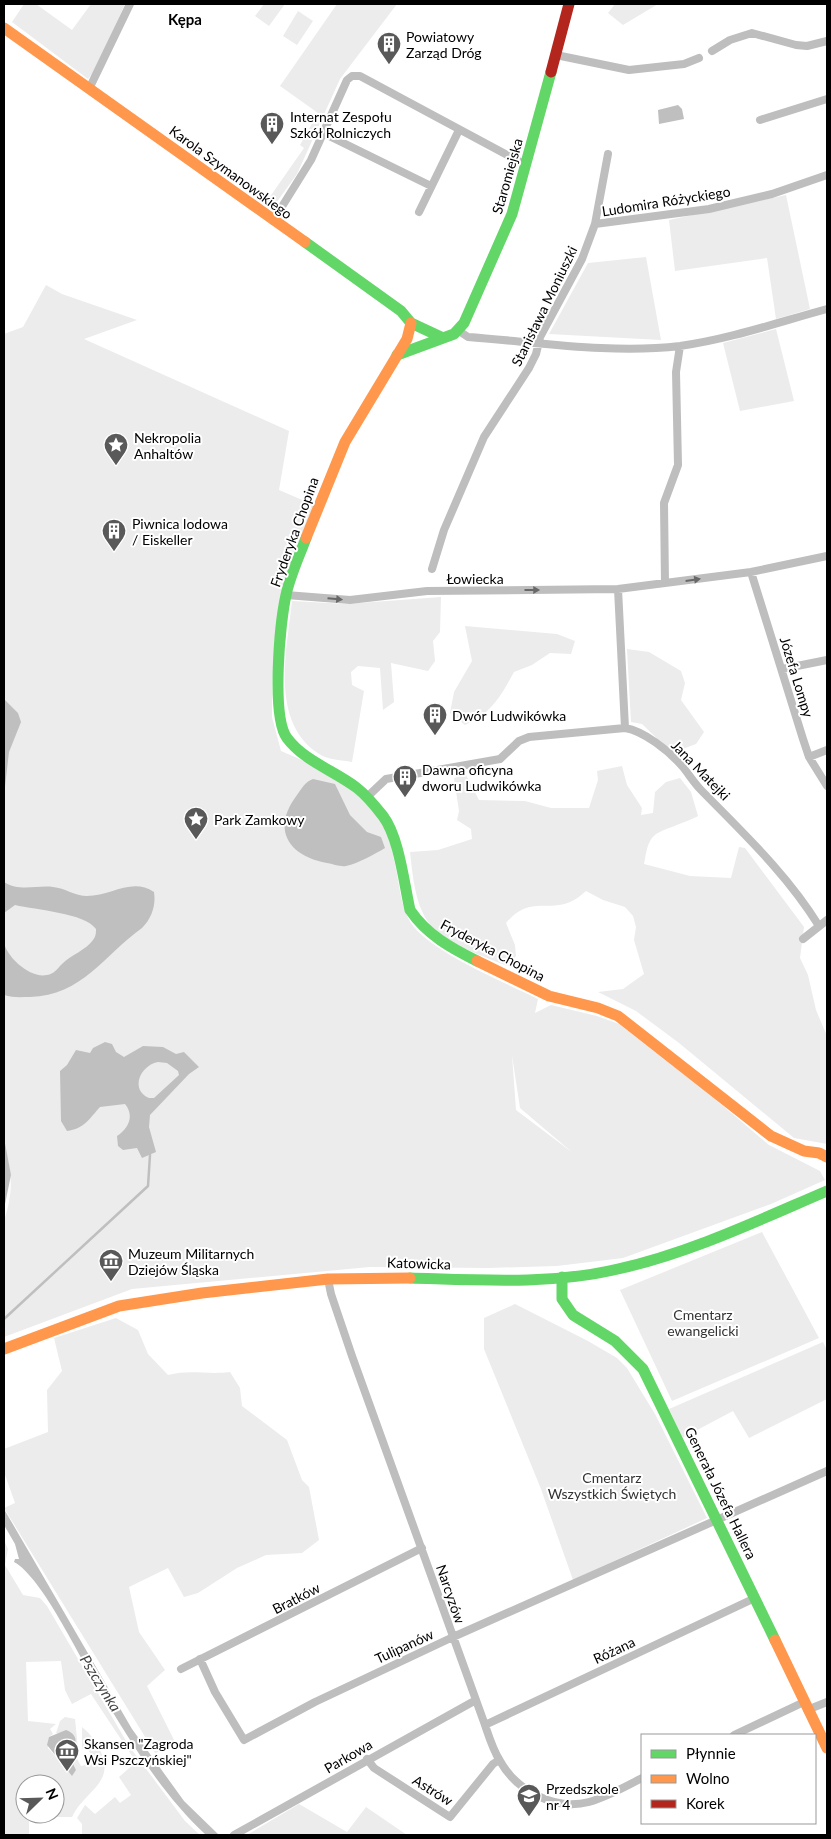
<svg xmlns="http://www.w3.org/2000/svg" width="831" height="1839" viewBox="0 0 831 1839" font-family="Lato,sans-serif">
<rect width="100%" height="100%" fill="#fff"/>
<path fill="#ececec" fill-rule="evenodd" d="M24 4H36L72 30 91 4H125L96 69 88 79 12 22Z
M264 4H285L269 26 255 16Z
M337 4H397L340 79 297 174 271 210 267 201 304 148 300 145 318 113 280 86Z
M615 4H658L623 25 608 13Z
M298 11 313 21 297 45 283 36Z
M786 195 810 309 776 319 767 258 675 271 669 220Z
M646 257 661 340 549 334 588 263Z
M46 285 62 294 137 320 84 339 289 431 279 490 314 505 280 602 272 682V717L281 751C318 766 363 790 383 826 390 838 393 855 396 869 400 888 401 911 414 927 436 954 504 982 538 999L535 1013 551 1005 597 1016 619 1024 709 1094 769 1145 820 1171 825 1180 771 1204 623 1258 557 1266 488 1268 370 1267 132 1289 4 1337V1221C13 1193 13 1175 4 1147V334L23 327ZM512 1055 520 1108 573 1153 516 1110Z
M776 329 794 401 740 411 723 343Z
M441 597 440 632 433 641 435 661 428 671 391 663 394 702 383 710 380 668 358 666 351 672 352 685 364 691 352 762C342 760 328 760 319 754 269 722 287 649 292 601L346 604Z
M465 626 557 634 575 641 571 654 550 653 532 665 514 672C501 696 491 714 465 725L450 713 454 692 472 661Z
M627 649 649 652 681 671 685 683 681 700 704 732 696 744 672 753 642 724 631 722Z
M622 766 627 785 642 808 641 815 653 813 655 792 666 782 680 778 691 792 698 816C688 822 660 830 655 835 647 841 646 854 644 864L690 876 731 878 739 847 745 848 804 927 800 958 808 975 816 1010 827 1036V1144L794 1138 679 1043 636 1011 598 992 623 989 644 974 634 940 636 927 633 916 625 907 603 900 586 891C582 894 578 898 574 900 549 914 530 894 506 923L515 945 516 956 507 966C483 956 453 946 434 929 415 910 413 877 410 852L438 850 472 839 471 829 457 820 459 811 454 778 466 775 479 800 525 801 551 808H589L598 780 597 771Z
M762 1232 819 1338 672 1401 620 1290Z
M515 1304 588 1341 617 1358 627 1368 655 1414 707 1518 573 1580 541 1489 484 1349V1318Z
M116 1318 138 1330 148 1354 168 1375C191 1369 206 1375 230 1372L240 1388 242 1406 287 1440 302 1480 309 1487 319 1540 302 1553 266 1555 237 1568 198 1593 184 1597 168 1568 129 1587 139 1632 165 1670 147 1686 177 1746 155 1753 4 1508 15 1503 4 1472V1449L48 1432 47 1390 62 1371 54 1338Z
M823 1342 827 1350V1399L749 1438 733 1411 682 1438 669 1409Z
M4 1540 8 1549 5 1565 23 1595 40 1598 47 1606 129 1746 185 1821 200 1835H82V1824L77 1818 85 1805 95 1814 115 1797 120 1803 131 1795 119 1777 136 1762 91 1694 72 1704 65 1690 61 1661 26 1662 28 1721 56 1724 50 1729 53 1734 49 1737 48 1748 72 1775 76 1770 70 1755 76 1757 81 1766 90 1764 92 1755 86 1748 82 1749V1727C91 1734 96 1743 101 1752 115 1784 84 1791 72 1817H45V1814H55V1809H63L60 1785 25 1784V1814H29V1835H4Z
M65 1717 75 1719 78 1749 76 1752 72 1751 76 1742 56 1733 60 1721Z
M299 1804 347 1832 366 1807 407 1835H247Z"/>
<path fill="#bfbfbf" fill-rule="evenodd" d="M678 105 682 109 684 119 659 124 658 110Z
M4 699 18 713 21 722 9 752 4 795Z
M313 779 335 784 350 815 367 832 381 837 385 848C373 855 359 863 346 866 340 867 333 864 327 863 288 856 271 829 297 795 302 788 305 782 313 779Z
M4 882C19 892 37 885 53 887 65 888 75 896 87 896 111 896 132 877 154 892 156 905 152 918 142 928 104 955 82 996 30 997 21 997 13 998 4 995V942C6 957 31 979 47 975 54 974 57 969 62 964 71 955 86 950 93 940 96 936 96 933 96 929 85 913 36 910 15 905L4 913Z
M105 1042 112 1044 116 1052 124 1057 143 1046 163 1047 176 1054 184 1052 199 1067 189 1074 150 1115 149 1127 156 1152 142 1158 137 1148 123 1150 118 1146 117 1136C128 1129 135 1116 125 1104L100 1107C90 1118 84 1129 67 1131L61 1121 60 1071 67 1065 76 1050 90 1053 93 1048ZM158 1062 167 1063 178 1071 179 1075 154 1098H149C129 1089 141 1065 158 1062Z
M4 1138 11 1175 4 1209Z
M4 1509 132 1729 184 1801 219 1835H206C160 1792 131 1742 98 1688 80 1658 42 1577 14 1562L15 1559H19L15 1544 4 1525Z
M66 1730C81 1736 75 1745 70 1757L76 1770 72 1776 47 1745 49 1737Z"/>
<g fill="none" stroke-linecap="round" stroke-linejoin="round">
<path stroke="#bfbfbf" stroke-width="2.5" d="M4 1319 148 1186 150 1155"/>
<path stroke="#bebebe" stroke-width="8" d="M712 51 730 40 752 33 796 45 807 46 827 41
M556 55 629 70 684 64 699 58
M89 89 130 4
M760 120 827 99
M323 133 431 186
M419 212 459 130
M273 221 311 160 347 80 352 76H360L526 165
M595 224 709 209 772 194 827 175
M459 331 468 337C537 342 611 354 680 346 730 339 779 322 827 309
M432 569 444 530 484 437 529 368 536 354 540 337 582 259 595 224 608 154
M751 572 803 739 809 757 827 786
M665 583 664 503 678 465 676 372 680 346
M618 589 625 728C644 731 669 751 682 766 688 773 694 783 701 790 743 833 787 874 819 926
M286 595 350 600 427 591 618 589 751 572 827 556
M782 669 827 660
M809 757 827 750
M367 797 386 779 500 759 519 741 529 737 625 728
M803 939 827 920
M328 1279 331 1294 352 1356 485 1725C489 1737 493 1750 500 1761 517 1791 555 1811 589 1802 607 1797 625 1787 642 1778
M200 1659 215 1692 244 1740 315 1702 453 1637 827 1471
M181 1669 422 1548
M807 1710 827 1702
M485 1725 755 1598
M734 1735 804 1702
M367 1759 374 1768 450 1817 493 1764 499 1760
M234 1835 476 1700"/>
<path stroke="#63d668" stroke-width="11" d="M305 242 401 311 411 323 441 337
M397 355 454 334 464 323 512 214 551 72
M306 538C299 557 290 576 286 595 280 622 271 716 287 738 304 761 335 771 357 788 366 795 376 807 383 816 399 837 404 883 410 910 427 935 451 948 477 961
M562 1277V1299L573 1315 615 1341 643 1369 775 1640
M410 1278C479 1280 551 1285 618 1269 690 1253 759 1220 827 1191"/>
<path stroke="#ff974d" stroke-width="11" d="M4 28 305 242
M306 538 345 442 407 339 411 323
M477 961 549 996 598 1008 618 1016 771 1136 804 1151 819 1153 827 1157
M4 1349 119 1306 202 1293 328 1279 410 1278
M775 1640 827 1748"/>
<path stroke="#b3261e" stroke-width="11" d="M551 72 569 4"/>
</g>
<defs><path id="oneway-solid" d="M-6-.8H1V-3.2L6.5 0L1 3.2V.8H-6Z" transform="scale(1.25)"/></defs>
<g fill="#686868">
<use href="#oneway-solid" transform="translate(693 580) rotate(-8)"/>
<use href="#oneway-solid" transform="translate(532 590)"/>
<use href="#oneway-solid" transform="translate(335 599) rotate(5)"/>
</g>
<defs>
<symbol id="building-pin" viewBox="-11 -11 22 30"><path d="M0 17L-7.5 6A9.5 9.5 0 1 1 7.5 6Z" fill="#595959" stroke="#fff"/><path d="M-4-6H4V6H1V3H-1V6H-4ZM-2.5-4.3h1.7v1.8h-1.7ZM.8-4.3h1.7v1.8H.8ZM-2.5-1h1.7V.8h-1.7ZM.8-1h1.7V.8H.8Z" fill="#fff"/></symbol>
<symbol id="sight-pin" viewBox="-11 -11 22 30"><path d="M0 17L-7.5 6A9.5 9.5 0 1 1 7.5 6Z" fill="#595959" stroke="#fff"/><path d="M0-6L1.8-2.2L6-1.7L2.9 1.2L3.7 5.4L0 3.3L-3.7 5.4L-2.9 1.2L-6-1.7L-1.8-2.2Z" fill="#fff"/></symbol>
<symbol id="museum-pin" viewBox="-11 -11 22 30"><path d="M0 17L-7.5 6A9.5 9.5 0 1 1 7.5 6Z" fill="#595959" stroke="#fff"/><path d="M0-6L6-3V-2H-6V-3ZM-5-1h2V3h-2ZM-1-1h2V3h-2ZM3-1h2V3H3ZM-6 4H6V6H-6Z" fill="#fff"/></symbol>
<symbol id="school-pin" viewBox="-11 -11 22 30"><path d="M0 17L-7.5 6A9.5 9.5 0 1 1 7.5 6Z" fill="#595959" stroke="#fff"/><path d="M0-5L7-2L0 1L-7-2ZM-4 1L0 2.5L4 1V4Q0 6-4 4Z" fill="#fff"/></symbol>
</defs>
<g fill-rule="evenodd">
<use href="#building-pin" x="375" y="30" width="28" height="38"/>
<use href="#building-pin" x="258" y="110" width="28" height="38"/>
<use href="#sight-pin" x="102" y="431" width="28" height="38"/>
<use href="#building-pin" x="100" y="517" width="28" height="38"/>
<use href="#building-pin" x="421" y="701" width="28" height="38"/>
<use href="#building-pin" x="391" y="763" width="28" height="38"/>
<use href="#sight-pin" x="182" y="805" width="28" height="38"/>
<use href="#museum-pin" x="97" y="1247" width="28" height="38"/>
<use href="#museum-pin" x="53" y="1737" width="28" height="38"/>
<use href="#school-pin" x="515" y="1782" width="28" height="38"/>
</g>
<g text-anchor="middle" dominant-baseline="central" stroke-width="4" stroke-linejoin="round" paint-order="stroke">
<g font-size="14" fill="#000" stroke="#fff" text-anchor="start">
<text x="406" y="36">Powiatowy<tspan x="406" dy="16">Zarząd Dróg</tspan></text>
<text x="290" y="116">Internat Zespołu<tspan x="290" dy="16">Szkół Rolniczych</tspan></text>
<text x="134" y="437">Nekropolia<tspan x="134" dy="16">Anhaltów</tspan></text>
<text x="132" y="523">Piwnica lodowa<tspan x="132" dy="16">/ Eiskeller</tspan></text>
<text x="452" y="715">Dwór Ludwikówka</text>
<text x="422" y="769">Dawna oficyna<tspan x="422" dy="16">dworu Ludwikówka</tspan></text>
<text x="214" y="819">Park Zamkowy</text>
<text x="128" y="1253">Muzeum Militarnych<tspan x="128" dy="16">Dziejów Śląska</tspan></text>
<text x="84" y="1743">Skansen "Zagroda<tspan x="84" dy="16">Wsi Pszczyńskiej"</tspan></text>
<text x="546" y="1788">Przedszkole<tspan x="546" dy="16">nr 4</tspan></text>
</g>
<g font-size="14" fill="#000" stroke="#fff">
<text transform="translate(231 172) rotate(36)">Karola Szymanowskiego</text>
<text transform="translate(507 176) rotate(-74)">Staromiejska</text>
<text transform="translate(666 201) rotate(-9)">Ludomira Różyckiego</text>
<text transform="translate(544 306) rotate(-64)">Stanisława Moniuszki</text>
<text transform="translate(294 532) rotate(-70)">Fryderyka Chopina</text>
<text x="475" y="578">Łowiecka</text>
<text transform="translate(797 677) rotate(73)">Józefa Lompy</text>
<text transform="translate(701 770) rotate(46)">Jana Matejki</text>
<text transform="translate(493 950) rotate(28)">Fryderyka Chopina</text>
<text transform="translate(419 1263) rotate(2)">Katowicka</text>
<text transform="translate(721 1493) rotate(64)">Generała Józefa Hallera</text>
<text transform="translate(451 1594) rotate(71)">Narcyzów</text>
<text transform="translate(296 1598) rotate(-27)">Bratków</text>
<text transform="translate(404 1646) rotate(-25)">Tulipanów</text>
<text transform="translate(614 1650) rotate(-25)">Różana</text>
<text transform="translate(348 1756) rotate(-30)">Parkowa</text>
<text transform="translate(433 1790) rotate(32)">Astrów</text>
</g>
<g font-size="14" fill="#333" stroke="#fff">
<text x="703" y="1314">Cmentarz<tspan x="703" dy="16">ewangelicki</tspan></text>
<text x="612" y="1477">Cmentarz<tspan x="612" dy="16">Wszystkich Świętych</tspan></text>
</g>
<g font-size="15" font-weight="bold" fill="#000" stroke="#fff">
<text x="185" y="19">Kępa</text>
</g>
<g font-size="15" font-style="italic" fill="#444" stroke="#fff">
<text transform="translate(101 1683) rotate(58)">Pszczynka</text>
</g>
</g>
<rect width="831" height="1839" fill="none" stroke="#000000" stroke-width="10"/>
<rect x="641" y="1734" width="175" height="90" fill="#ffffff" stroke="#999999"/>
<rect x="651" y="1750" width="25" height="8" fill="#63d668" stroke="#999999"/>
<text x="686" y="1759" font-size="15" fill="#000000">Płynnie</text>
<rect x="651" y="1775" width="25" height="8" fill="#ff974d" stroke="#999999"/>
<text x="686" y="1784" font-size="15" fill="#000000">Wolno</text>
<rect x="651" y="1800" width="25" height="8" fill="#b3261e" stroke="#999999"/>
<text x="686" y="1809" font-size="15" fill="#000000">Korek</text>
<g transform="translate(40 1799) rotate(67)"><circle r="24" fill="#ffffff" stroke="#999999"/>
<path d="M0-4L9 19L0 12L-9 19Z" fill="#595959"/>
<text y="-8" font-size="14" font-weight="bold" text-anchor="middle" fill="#000000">N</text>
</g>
</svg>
